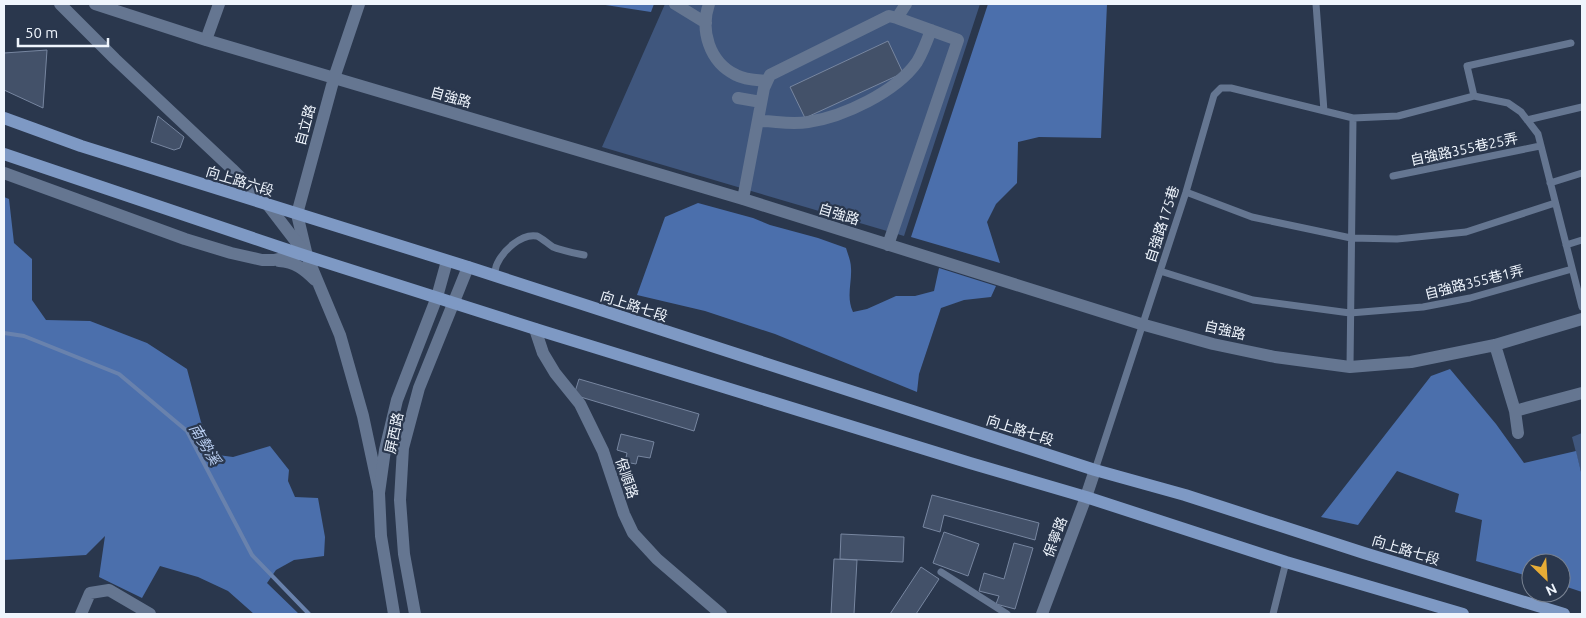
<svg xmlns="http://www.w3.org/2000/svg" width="1586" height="618" viewBox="0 0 1586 618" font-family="Ubuntu,'Noto Sans TC',sans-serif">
<rect width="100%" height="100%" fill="#2a374d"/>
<path fill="#3f567d" d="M665 4H980L904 236 602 147Z
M1582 433V476L1572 437Z"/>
<path fill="#4b6fac" d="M599 4H654L651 12Z
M988 4H1107L1101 138 1039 137 1018 142 1017 183 996 204 987 222 1000 263 911 237Z
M4 197 9 199 14 243 32 259V300L46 320 90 321 147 343 187 369 201 422 218 455 233 457 270 446 289 470 288 481 295 497 318 498 325 537 324 556 294 560 276 570 267 583 299 614H254L228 591 198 577 160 566 142 598 99 577 105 536 86 555 4 560Z
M698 203 753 218 770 225 818 238 846 248C848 255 851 261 851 268 852 283 846 297 853 312L867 309 896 296H915L934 291 939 268 996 286 991 297 964 300 941 308 919 374 917 392 775 334 705 311 637 295 665 217Z
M1450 369 1496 424 1524 463 1576 451 1582 476V592L1561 585V563H1531V577L1476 561 1482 520 1455 512 1459 494 1397 471 1358 525 1321 517 1431 376Z"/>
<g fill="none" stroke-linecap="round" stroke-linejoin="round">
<path stroke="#6982ad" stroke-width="4" d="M4 333 24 336 119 374 187 431 252 555 309 614"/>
</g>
<path fill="#435169" stroke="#7786a0" d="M888 41 903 73 805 118 790 87Z
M47 50 43 108 4 90V53Z
M158 116 184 137 180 148 174 150 151 142Z
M579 379 699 414 694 431 574 395Z
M621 434 654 442 650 458 638 456 636 464 625 462 627 453 617 450Z
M932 495 1039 523 1035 540 944 515 940 532 923 527Z
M944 532 979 544 968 576 933 563Z
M841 534 904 537 903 562 840 559Z
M1014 543 1033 548 1015 609 996 604 999 596 979 591 984 573 1004 579Z
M834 559 857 560 854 614H831Z
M921 567 939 579 916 614H890Z"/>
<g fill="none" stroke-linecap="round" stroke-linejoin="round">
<path stroke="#657691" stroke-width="7" d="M1316 4 1324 111
M1474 96 1467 66 1571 43
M1527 120 1582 107
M1393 176 1540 146
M1550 183 1582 173
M1186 192 1252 217 1351 238 1397 239 1466 232 1555 203
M1566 245 1582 240
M1160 271 1253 300 1350 313 1423 307 1470 298 1572 269
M495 276C495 272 495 268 497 264 503 251 521 233 537 236 542 238 548 244 553 247 563 251 574 253 584 255
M1350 367 1353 118
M1095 470 1186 192 1214 95 1221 88H1231L1353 118 1398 116 1474 96 1508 103 1521 112 1538 134 1582 307
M941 572 1007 614
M1273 614 1286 562"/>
<path stroke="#657691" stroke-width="12" d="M95 4 206 40 743 199 1141 324 1213 344 1275 357 1350 367 1411 362 1495 345 1582 319
M359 4 334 78 297 214 307 256 340 335 363 416 379 491
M675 4 706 23
M709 4C700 30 709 62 736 75 745 80 757 80 767 81
M897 18 906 4
M206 40 219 4
M738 98 761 102
M758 121C775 121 791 125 808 122 843 117 896 92 917 62 923 52 927 41 931 30
M4 173 185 239 231 253 262 260H274L300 254
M743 199 764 88 770 75 889 16 897 18 958 40 888 245
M279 261C295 262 304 269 315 280
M535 329 543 353 555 373 580 404 603 451 624 514 633 533 657 559 721 614
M1495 345 1515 411 1518 433
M1515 411 1582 393
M81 614 90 593 109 590 150 614
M1042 614 1086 497 1095 470"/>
<path stroke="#657691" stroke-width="12" d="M60 4 115 59 232 169 268 205 307 256
M394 614 381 536 379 493 385 450 397 400 437 297 447 261
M415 614 404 554 400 500 403 448 419 388 468 267"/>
<path stroke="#7e99c4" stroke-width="12" d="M4 118 81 146 468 267 1095 470 1185 495 1364 553 1564 614
M4 154 300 254 545 332 970 463 1086 497 1286 562 1463 614"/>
</g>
<g text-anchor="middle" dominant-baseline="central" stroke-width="4.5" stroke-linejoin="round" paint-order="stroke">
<g font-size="14" fill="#eff5fd" stroke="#2a374d">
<text transform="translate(451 97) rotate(16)">自強路</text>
<text transform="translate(305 125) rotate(-75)">自立路</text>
<text transform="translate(1464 149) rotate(-12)">自強路355巷25弄</text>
<text transform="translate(240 181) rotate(17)">向上路六段</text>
<text transform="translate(839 214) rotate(17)">自強路</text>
<text transform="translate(1162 224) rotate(-72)">自強路175巷</text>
<text transform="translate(1474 282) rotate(-14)">自強路355巷1弄</text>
<text transform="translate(634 306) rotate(18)">向上路七段</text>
<text transform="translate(1225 330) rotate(13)">自強路</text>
<text transform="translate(1020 430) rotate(18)">向上路七段</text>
<text transform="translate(394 433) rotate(-78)">屏西路</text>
<text transform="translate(627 478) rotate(71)">保順路</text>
<text transform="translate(1055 537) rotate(-69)">保寧路</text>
<text transform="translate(1406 550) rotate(17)">向上路七段</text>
</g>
<g font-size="15" font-style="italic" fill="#b8cdf0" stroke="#2a374d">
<text transform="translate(205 444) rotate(59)">南勢溪</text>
</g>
</g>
<rect width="1586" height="618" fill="none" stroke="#eff5fd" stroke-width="10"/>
<g transform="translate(1546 578) rotate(155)"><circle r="24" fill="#2a374d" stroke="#798393"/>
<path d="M0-4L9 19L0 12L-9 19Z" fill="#e7ac36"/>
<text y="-8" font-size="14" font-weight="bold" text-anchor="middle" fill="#eff5fd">N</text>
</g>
<path d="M18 38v8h90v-8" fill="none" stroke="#eff5fd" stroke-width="2.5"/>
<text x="25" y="38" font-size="15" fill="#eff5fd" stroke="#2a374d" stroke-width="4" paint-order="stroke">50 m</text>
</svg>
